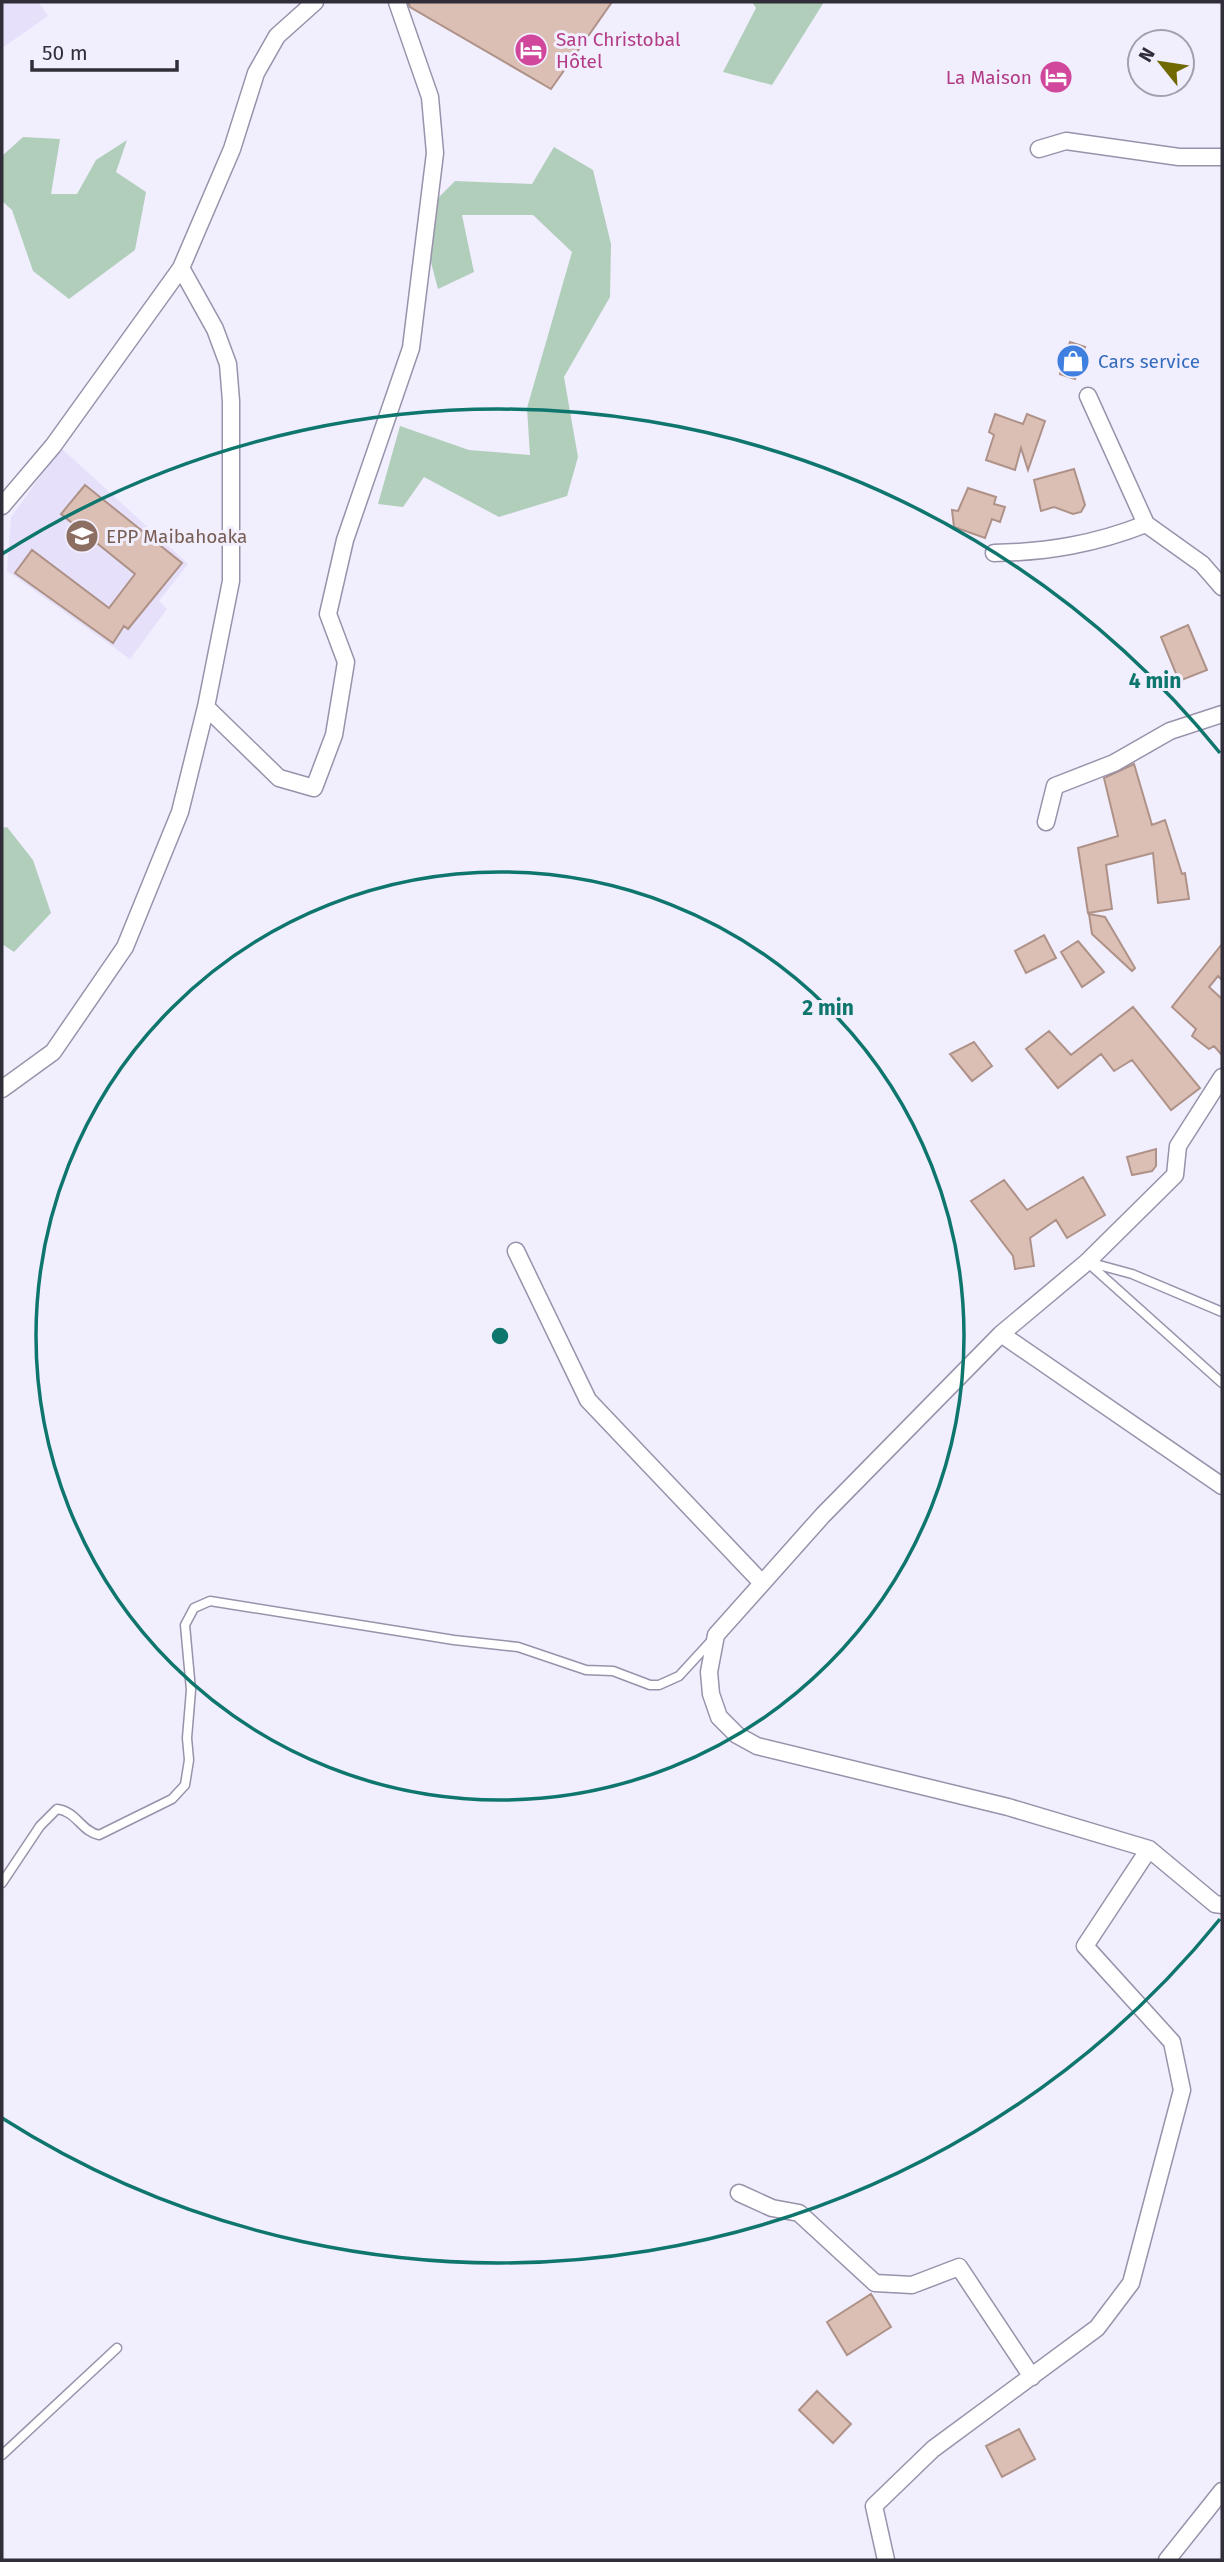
<svg xmlns="http://www.w3.org/2000/svg" width="1224" height="2562" viewBox="0 0 1224 2562" font-family="'Fira Sans',sans-serif">
<rect width="100%" height="100%" fill="#f1eefe"/>
<path fill="#e6e0fb" d="M2 2H38L48 16 2 48Z
M61 448 188 564 159 601 167 609 130 659 7 571 11 517Z"/>
<path fill="#b1cebb" d="M752 2H824L772 85 723 72 756 8Z
M23 137 60 139 51 194H77L96 160 127 140 116 172 146 192 135 250 69 299 33 271 12 210 2 201V156Z
M554 147 593 170 611 244 610 297 564 377 578 457 567 496 499 517 424 477 403 507 378 504 400 426 469 450 530 455 527 408 572 252 533 215H462L474 272 438 289 419 217 455 181 532 184Z
M7 827 33 860 51 913 14 952 2 944V828Z"/>
<path fill="#dcbfb4" stroke="#ae9288" stroke-width="2" d="M408 2H612L551 89 410 7Z
M1070 342 1085 347 1075 379 1060 374Z
M995 414 1023 424 1027 414 1045 421 1028 470 1021 448 1015 470 986 460 994 435 989 432Z
M1074 469 1085 505 1081 512 1073 514 1054 507 1041 511 1034 480Z
M85 485 182 563 128 629 124 626 113 643 15 573 32 550 109 608 135 574 61 514Z
M968 488 996 497 994 504 1005 507 1000 522 992 519 985 538 954 527 952 510 958 511Z
M1188 625 1207 670 1179 681 1161 637Z
M1134 764 1152 825 1165 820 1182 874 1185 873 1189 899 1158 903 1153 853 1106 865 1112 909 1088 913 1078 848 1118 836 1104 778Z
M1089 914 1105 917 1135 968 1132 971 1092 934Z
M1044 935 1056 958 1026 973 1015 951Z
M1078 941 1104 972 1082 987 1061 952Z
M1222 944V980L1218 976 1209 987 1222 999V1055L1214 1046 1209 1049 1192 1036 1196 1029 1172 1007Z
M1133 1007 1200 1088 1171 1110 1132 1060 1114 1071 1101 1054 1058 1088 1026 1049 1049 1031 1071 1055Z
M974 1042 992 1066 972 1081 950 1054Z
M1156 1149V1166L1152 1171 1132 1175 1127 1157Z
M1083 1177 1105 1215 1067 1238 1056 1220 1030 1238 1034 1266 1015 1269 1013 1256 971 1201 1004 1180 1027 1210Z
M871 2294 891 2327 847 2355 827 2322Z
M817 2391 851 2424 833 2443 799 2410Z
M1019 2429 1035 2459 1002 2477 986 2446Z"/>
<g fill="none" stroke-linecap="round" stroke-linejoin="round">
<defs>
<path id="service" d="M1087 1262 1222 1383
M1088 1262 1132 1274 1222 1312
M2 1883 40 1826 57 1809C76 1811 82 1832 99 1835L172 1799 185 1785 189 1760 187 1738 191 1690 185 1625 194 1608 210 1601 454 1640 518 1647 586 1670 613 1671 650 1685H659L679 1676 713 1639
M2 2455 117 2348"/>
<path id="minor" d="M1039 149 1066 141 1179 157H1222
M1088 396 1146 524 1202 564 1222 587
M2 506 53 446 181 268 232 149 256 73 277 36 315 2
M994 553C1048 552 1095 544 1146 524
M206 707 279 778 314 788 334 735 346 662 328 614 345 540 411 348 435 153 430 97 397 2
M1046 822 1055 786 1114 763 1170 731 1222 714
M1222 1077 1178 1146 1175 1175 1087 1262 1001 1334 823 1515 716 1635 709 1672 711 1694 719 1717 737 1735 757 1746 1008 1807 1149 1849 1215 1904 1222 1905
M2 1089 53 1052 125 947 180 812 206 707 231 581V401L228 364 215 329 181 268
M516 1251 588 1400 762 1583
M1001 1334 1222 1486
M739 2193 772 2208 799 2213 875 2283 912 2285 959 2267 1032 2377
M886 2560 874 2506 933 2449 1097 2328 1131 2283 1182 2090 1172 2042 1085 1946 1149 1849
M1167 2560 1222 2491"/>
</defs>
<use href="#service" stroke="#9892ab" stroke-width="11"/>
<use href="#minor" stroke="#9892ab" stroke-width="19"/>
<use href="#service" stroke="#fff" stroke-width="8"/>
<use href="#minor" stroke="#fff" stroke-width="16"/>
</g>
<g fill="none" stroke="#0f766e" stroke-width="3.5">
<circle cx="500" cy="1336" r="464"/>
<path d="M1220 1919A927 927 0 0 1 2 2118M2 554A927 927 0 0 1 1220 753"/>
</g>
<defs>
<symbol id="hotel-disc" viewBox="-11 -11 22 22"><circle r="9.5" fill="#d1479c" stroke="#f1eefe"/><path d="M-6-4.5h1.5V1H6V5H4.5V3h-9V5H-6ZM-4 0a1.8 1.8 0 1 1 3.6 0ZM.5 0V-2.5h3Q6-2.5 6 0Z" fill="#fff"/></symbol>
<symbol id="shop-disc" viewBox="-11 -11 22 22"><circle r="9.5" fill="#3f7fe0" stroke="#f1eefe"/><path d="M-5-2.5h2.3a2.7 3.5 0 0 1 5.4 0H5L5.5 6h-11ZM-1.5-2.5h3a1.5 2.3 0 0 0-3 0Z" fill="#fff"/></symbol>
<symbol id="school-disc" viewBox="-11 -11 22 22"><circle r="9.5" fill="#8d6e63" stroke="#f1eefe"/><path d="M0-5L7-2L0 1L-7-2ZM-4 1L0 2.5L4 1V4Q0 6-4 4Z" fill="#fff"/></symbol>
</defs>
<g fill-rule="evenodd">
<use href="#hotel-disc" x="512" y="31" width="38" height="38"/>
<use href="#hotel-disc" x="1037" y="58" width="38" height="38"/>
<use href="#shop-disc" x="1054" y="342" width="38" height="38"/>
<use href="#school-disc" x="63" y="517" width="38" height="38"/>
</g>
<g text-anchor="middle" dominant-baseline="central" stroke-width="6" stroke-linejoin="round" paint-order="stroke">
<g font-size="19" fill="#b23c85" stroke="#f1eefe" text-anchor="start">
<text x="556" y="39">San Christobal<tspan x="556" dy="22">Hôtel</tspan></text>
<text x="1032" y="77" text-anchor="end">La Maison</text>
</g>
<g font-size="19" fill="#366cbe" stroke="#f1eefe" text-anchor="start">
<text x="1098" y="361">Cars service</text>
</g>
<g font-size="19" fill="#785e54" stroke="#f1eefe" text-anchor="start">
<text x="106" y="536">EPP Maibahoaka</text>
</g>
</g>
<circle cx="500" cy="1336" r="10" fill="#0f766e" stroke="#f1eefe" stroke-width="3.5"/>
<g font-size="21" text-anchor="middle" font-weight="bold" fill="#0f766e" stroke="#f1eefe" stroke-width="6" stroke-linejoin="round" paint-order="stroke">
<text x="1155" y="688">4 min</text>
<text x="828" y="1015">2 min</text>
</g>
<rect width="1224" height="2562" fill="none" stroke="#312e39" stroke-width="7"/>
<g transform="translate(1161 63) rotate(300)"><circle r="33" fill="#f1eefe" stroke="#a4a1af" stroke-width="2"/>
<path d="M0-5L12 26L0 18L-12 26Z" fill="#706800"/>
<text y="-10" font-size="19" font-weight="bold" text-anchor="middle" fill="#312e39">N</text>
</g>
<path d="M32 60v10h145v-10" fill="none" stroke="#312e39" stroke-width="3.5"/>
<text x="42" y="60" font-size="21" fill="#312e39" stroke="#f1eefe" stroke-width="5" paint-order="stroke">50 m</text>
</svg>
